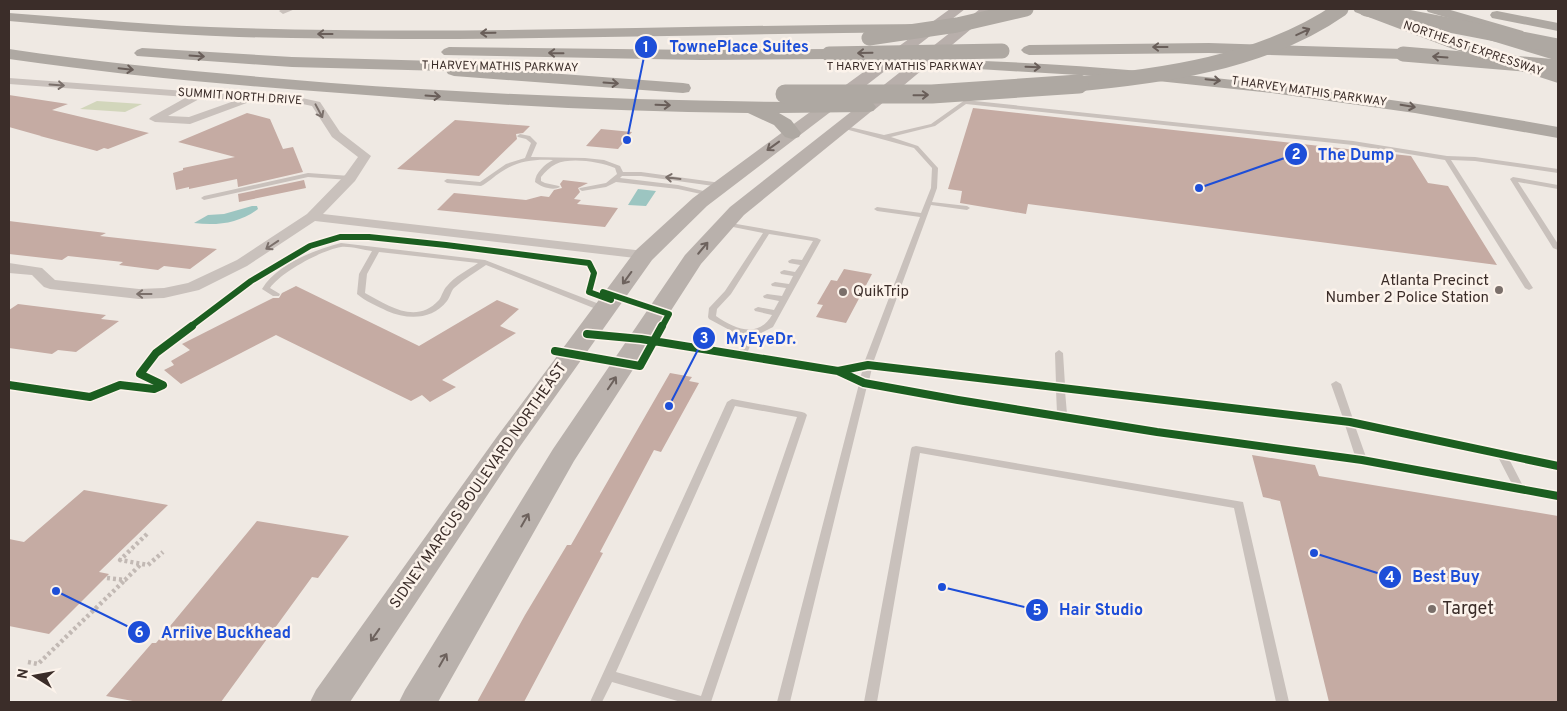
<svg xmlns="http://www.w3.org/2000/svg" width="1567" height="711" viewBox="0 0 1567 711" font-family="Overpass,sans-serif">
<rect width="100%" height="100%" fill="#efe9e3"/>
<path fill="#d2d6bb" d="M97 101 142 104 125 112 80 109Z"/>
<path fill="#9cc5c1" d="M638 189 656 191 646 206 628 205Z
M252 206H257L258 209C239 223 218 226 194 223L208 215 224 214Z"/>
<path fill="#c5aba3" d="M9 95 68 104 52 110 149 133 108 149 104 148 97 151 40 136H41L9 127Z
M973 108 1411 156 1428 183 1448 186 1497 265 1028 204 1026 214 960 203 962 191 948 189Z
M247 113 270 119 283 149 293 147 303 172 238 187 237 179 189 189V187L176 190 173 173 183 170V168L235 157 178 142Z
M455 120 530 126 523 133 516 134 517 139 479 176 397 169Z
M601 129 632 132 618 149 586 146Z
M304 180 306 188 239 202 238 194Z
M563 180 588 183 578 188 580 192 574 199 581 200 577 204 618 208 605 227 437 210 454 193 526 200 541 196 549 197 554 190 562 188 560 184Z
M9 221 106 233 100 236 217 249 190 269 164 266 158 270 119 265 123 262 68 256 62 260 9 254Z
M844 269 872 274 846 323 816 317 823 305 817 304 831 280 837 281Z
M296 286 419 346 497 300 519 309 500 326 516 333 442 380 456 387 430 402 422 395 411 401 276 335 181 384 164 370 174 365 171 361 190 350 182 344 273 298H279L282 293Z
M18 304 106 315 101 319 119 321 76 352 58 350 52 354 9 348V310Z
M670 373 692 377 689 381 699 383 661 452 654 450 600 552 603 553 524 702H477L525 615 567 545H571Z
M1252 455 1315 465 1319 476 1558 516V702H1329L1280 501 1263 497Z
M84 490 168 505 99 572 109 574 49 634 9 626V539L24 542Z
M257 521 349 536 318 578 312 577 221 702H138L106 696 152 643H156Z"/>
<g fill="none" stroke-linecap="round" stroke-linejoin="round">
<path stroke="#c2b9b4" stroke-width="4.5" stroke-dasharray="3 3" stroke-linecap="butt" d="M147 534 120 560 148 565 163 552
M107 578 125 580 140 565
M28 662 38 664 125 580"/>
<path fill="#c9c1bc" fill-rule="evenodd" d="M965 100 1353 141 1447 156 1475 157 1558 169V173L1475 161 1451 160 1533 288 1529 290 1525 288 1445 160 1353 145 966 104 935 126 891 137 918 146 938 168 937 188 932 202 967 206 970 208 967 210 931 205 873 363 1056 384 1055 353 1059 350 1063 353 1065 385 1343 418 1331 384 1336 381 1341 384 1353 419 1558 462V470L1509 459 1523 486 1558 492V500L1362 464 1157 435 958 403 867 386 790 702H777L859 384 836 373 744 358 741 360 737 357 641 342 587 337 583 334 587 331 641 336 739 352 742 345V339L735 333 709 319 708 317 709 308 725 291 763 233 723 225 721 224 725 222 817 238 821 240 773 327 759 334 747 335C753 340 750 347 747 353L838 368 864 363 920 217 877 211 874 209 877 207 921 213 931 188 932 168 914 148 838 127 841 125 884 135 931 124ZM769 234 813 241 802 260 792 259 788 261 789 263 800 265 795 272 784 270 780 272 781 274 793 276 789 284 775 282 771 284 772 286 786 288 782 296 767 294 763 296 764 298 779 301 774 310 758 307 754 309 755 311 772 315C758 339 735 329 716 316L717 309 731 294ZM872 368 1056 390 1057 413 869 381ZM863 369 860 378 847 372ZM1065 391 1345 425 1355 456 1157 429 1067 414ZM1355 426 1498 457 1512 484 1366 457Z
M520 134 530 136 537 143 531 157 585 158 604 160 620 166 623 172H641L721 183 724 185 721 187 641 176H622L620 178 678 185 712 193 713 194 710 196 678 189 616 182 606 187 582 191 579 189 580 188 606 183 617 174 615 168C600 162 571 157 556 164 550 167 545 172 541 177V181L545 183 559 186 560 187C553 191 541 187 535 182 535 173 545 164 553 160 534 159 517 161 501 172 494 176 488 183 481 186L447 183 444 181 447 179 480 182 506 164 525 158 531 143 526 139 518 137 517 136Z
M308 173 350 176 353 178 350 180 308 177 204 200 201 198 204 196Z
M1513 177 1558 185V189L1518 182 1558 244V250L1553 248 1510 179Z
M341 243 485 260 607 307 608 309 604 311H601L486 265C476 272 464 279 454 288 451 291 450 297 447 301 432 320 408 320 387 311 377 306 365 301 357 294L359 274 372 251C363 250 350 246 341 247 322 250 281 272 270 288L280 294 279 296H273L262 289C277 264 314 250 341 243ZM379 252 478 263C468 270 454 277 447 286 443 290 442 296 439 300 416 325 389 306 365 293L367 274Z
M732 399 802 412 805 413 807 415 711 702H681L612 682 602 702H590L727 402ZM735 406 797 417 701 696 616 672Z
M916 446 1243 502 1289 702H1276L1234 508 920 453 877 702H864L911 449 912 447Z"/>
<path fill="#c9c1bc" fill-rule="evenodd" d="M282 9H295L283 14 279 11Z
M9 78 199 92 293 96 320 102 340 132 371 156 355 181 323 214 644 251 649 252 651 255 649 258 644 259 315 221 247 266 199 290 164 298 139 299 50 289 44 287 32 275 9 273V263L42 268 55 280 139 289 164 288 188 283 237 260 307 214 345 175 358 157 332 137 312 106 293 102 252 101 190 124 155 122 149 119 151 117 187 97 9 84ZM201 98 237 100 189 117 168 116Z"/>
<path fill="#b9b1ac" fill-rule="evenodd" d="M827 102 833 104 835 107 833 110 707 206 652 260 516 452 350 702H310L316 690 496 438 636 250 693 198 821 104Z
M867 102 873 104 875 107 873 110 744 215 701 264 574 461 438 702H399L405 690 553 449 685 255 730 207 861 104Z"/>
<path fill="#b8afab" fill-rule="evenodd" d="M950 9H965L833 111 827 112 821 111 818 107 821 103Z
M980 9H995L873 111 867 112 861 111 858 107 861 103Z"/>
<path fill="#aea8a2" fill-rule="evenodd" d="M1353 9H1372L1463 43 1558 73V83L1453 49 1355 12Z
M1426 9H1447L1523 31 1525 34 1523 37H1513L1428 12Z
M1497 11 1558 23V31L1492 18 1490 15 1492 12Z
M9 13C86 19 162 26 239 28 467 35 696 25 925 24L930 25 932 28 930 31 925 32C696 34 467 43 239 37 162 34 86 28 9 21Z
M1494 33 1558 51V61L1489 40 1487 37 1489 34Z
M1209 43 1403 49 1408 51 1411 54 1408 57 1403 59 1209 53 1029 55 1024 53 1021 50 1024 47 1029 45Z
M449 47 701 50 829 49 834 51 837 54 834 57 829 59 701 60 444 55 441 52 444 49Z
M142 48 292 57 474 62 480 64 481 68 683 83 689 84 691 88 689 92 683 93 454 76 448 74 446 71 292 67 137 56 134 53 137 50Z
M9 49C116 65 224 74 331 83 510 96 688 103 867 102L873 103 876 107 873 111 867 112 779 113 791 120 801 133 799 137 792 139 785 137 774 125 748 113C612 112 476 104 340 93 229 85 119 75 9 59Z
M984 61C1177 69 1368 93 1558 127V138L1415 113 1272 93 1129 78 978 69 976 66 978 63Z"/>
<path stroke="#aea8a2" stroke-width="15" d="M1366 9 1558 46
M869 38 957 25 1026 9
M829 54 1002 51
M1403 54 1558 67
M1066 85C1159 77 1264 63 1341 9"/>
<path stroke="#aea8a2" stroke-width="19" d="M785 94H932L1079 84"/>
<defs>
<path id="cycleway-far1" d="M603 292 669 314 662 327
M190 327 251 281 310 246 340 237H369L446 245 589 263 594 273 589 292 611 300"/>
<path id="cycleway" d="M587 334 641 339 838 371 864 383 958 400 1157 432 1362 460 1558 496
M555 351 640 366 662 326
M838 371 868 365 1350 422 1558 466
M9 385 90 397 120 385 154 389 163 385 140 374 156 353 192 326"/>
</defs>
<use href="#cycleway-far1" stroke="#fcf3eb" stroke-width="9"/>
<use href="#cycleway" stroke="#fcf3eb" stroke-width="11"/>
<use href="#cycleway-far1" stroke="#1b5e20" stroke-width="6"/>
<use href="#cycleway" stroke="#1b5e20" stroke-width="8"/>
</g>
<defs><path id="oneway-shaft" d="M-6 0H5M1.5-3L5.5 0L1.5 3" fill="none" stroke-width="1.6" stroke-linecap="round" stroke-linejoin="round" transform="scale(1.25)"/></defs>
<g stroke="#695e59">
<use href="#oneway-shaft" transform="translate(1303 32) rotate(-25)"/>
<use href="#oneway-shaft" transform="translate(488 33) rotate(179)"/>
<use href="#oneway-shaft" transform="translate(325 34) rotate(-180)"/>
<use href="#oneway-shaft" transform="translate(1160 47) rotate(180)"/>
<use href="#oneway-shaft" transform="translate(556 53) rotate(-179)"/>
<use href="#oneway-shaft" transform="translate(865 53) rotate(179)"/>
<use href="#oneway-shaft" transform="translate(197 56) rotate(4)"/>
<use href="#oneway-shaft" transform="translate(1440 57) rotate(-176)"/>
<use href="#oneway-shaft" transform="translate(1033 67) rotate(2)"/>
<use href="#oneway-shaft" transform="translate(126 69) rotate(6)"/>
<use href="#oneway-shaft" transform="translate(1213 80) rotate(6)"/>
<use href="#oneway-shaft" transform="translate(611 83) rotate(4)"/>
<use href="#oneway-shaft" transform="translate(921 95) rotate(-1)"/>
<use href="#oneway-shaft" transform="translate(433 96) rotate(4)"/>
<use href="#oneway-shaft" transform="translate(663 105) rotate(2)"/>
<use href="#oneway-shaft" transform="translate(1408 106) rotate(9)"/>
</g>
<g stroke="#7b706b">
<use href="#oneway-shaft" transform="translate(57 85) rotate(4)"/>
<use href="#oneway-shaft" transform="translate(319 111) rotate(62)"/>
<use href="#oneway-shaft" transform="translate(673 178) rotate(-173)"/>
<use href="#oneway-shaft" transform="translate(272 245) rotate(146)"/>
<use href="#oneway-shaft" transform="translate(144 294) rotate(180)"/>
</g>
<g stroke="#6d625d">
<use href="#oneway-shaft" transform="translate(773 146) rotate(144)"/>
<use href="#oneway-shaft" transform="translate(703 248) rotate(-50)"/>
<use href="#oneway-shaft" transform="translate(627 278) rotate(126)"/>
<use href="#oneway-shaft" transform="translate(612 383) rotate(-56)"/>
<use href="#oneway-shaft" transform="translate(525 520) rotate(-60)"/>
<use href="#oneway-shaft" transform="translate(375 635) rotate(125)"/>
<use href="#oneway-shaft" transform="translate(443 660) rotate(-60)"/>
</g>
<g fill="#7a6f6a" stroke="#fcf3eb" stroke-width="2">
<circle cx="1499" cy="290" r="5"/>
<circle cx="843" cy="292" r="5"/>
<circle cx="1432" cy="609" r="5"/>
</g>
<g text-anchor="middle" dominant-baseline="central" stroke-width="5" stroke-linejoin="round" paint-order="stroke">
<g font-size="12" fill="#3b2d29" stroke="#fcf3eb">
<text transform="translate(1473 49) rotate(19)">NORTHEAST EXPRESSWAY</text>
<text transform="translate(500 67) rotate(1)">T HARVEY MATHIS PARKWAY</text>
<text x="905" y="67">T HARVEY MATHIS PARKWAY</text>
<text transform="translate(1309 92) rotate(8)">T HARVEY MATHIS PARKWAY</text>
<text transform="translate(240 97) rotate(4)">SUMMIT NORTH DRIVE</text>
</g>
<g font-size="15" fill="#3b2d29" stroke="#fcf3eb" text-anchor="end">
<text x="1489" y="281">Atlanta Precinct<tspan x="1489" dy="17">Number 2 Police Station</tspan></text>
<text x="853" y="292" text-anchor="start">QuikTrip</text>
</g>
<g font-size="15" fill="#3b2d29" stroke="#fcf3eb">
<text transform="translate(479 486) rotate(-55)">SIDNEY MARCUS BOULEVARD NORTHEAST</text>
</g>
<g font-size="18" fill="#3b2d29" stroke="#fcf3eb" text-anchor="start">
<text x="1442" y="609">Target</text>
</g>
</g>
<path fill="none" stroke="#1d4ed8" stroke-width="2" d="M627 140L646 47M1199 188L1296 154M669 406L704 338M1314 553L1390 577M942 587L1037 610M56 591L139 632"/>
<g fill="#1d4ed8" stroke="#fcf3eb" stroke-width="2">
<circle cx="627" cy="140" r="5"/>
<circle cx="1199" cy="188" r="5"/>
<circle cx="669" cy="406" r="5"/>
<circle cx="1314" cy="553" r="5"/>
<circle cx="942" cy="587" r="5"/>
<circle cx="56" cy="591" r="5"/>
<circle cx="646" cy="47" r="12"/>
<circle cx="1296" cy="154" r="12"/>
<circle cx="704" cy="338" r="12"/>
<circle cx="1390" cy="577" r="12"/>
<circle cx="1037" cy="610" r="12"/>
<circle cx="139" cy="632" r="12"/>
</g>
<g font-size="15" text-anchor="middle" font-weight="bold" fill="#fff">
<text x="646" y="52">1</text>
<text x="1296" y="159">2</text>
<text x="704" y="343">3</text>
<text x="1390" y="582">4</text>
<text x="1037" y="615">5</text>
<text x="139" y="637">6</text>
</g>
<g font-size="16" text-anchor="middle" font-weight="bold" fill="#1d4ed8" stroke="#fcf3eb" stroke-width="5" stroke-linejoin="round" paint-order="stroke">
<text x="739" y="52">TownePlace Suites</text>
<text x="1356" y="160">The Dump</text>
<text x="761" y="344">MyEyeDr.</text>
<text x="1446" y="582">Best Buy</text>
<text x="1101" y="615">Hair Studio</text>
<text x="226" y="638">Arriive Buckhead</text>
</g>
<rect width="1567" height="711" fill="none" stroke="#3b2d29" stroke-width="20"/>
<g transform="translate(35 676) rotate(281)" stroke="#fcf3eb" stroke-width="4" paint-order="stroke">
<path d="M0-4L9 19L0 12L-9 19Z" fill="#3b2d29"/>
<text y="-8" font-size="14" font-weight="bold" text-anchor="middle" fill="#3b2d29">N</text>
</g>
</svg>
